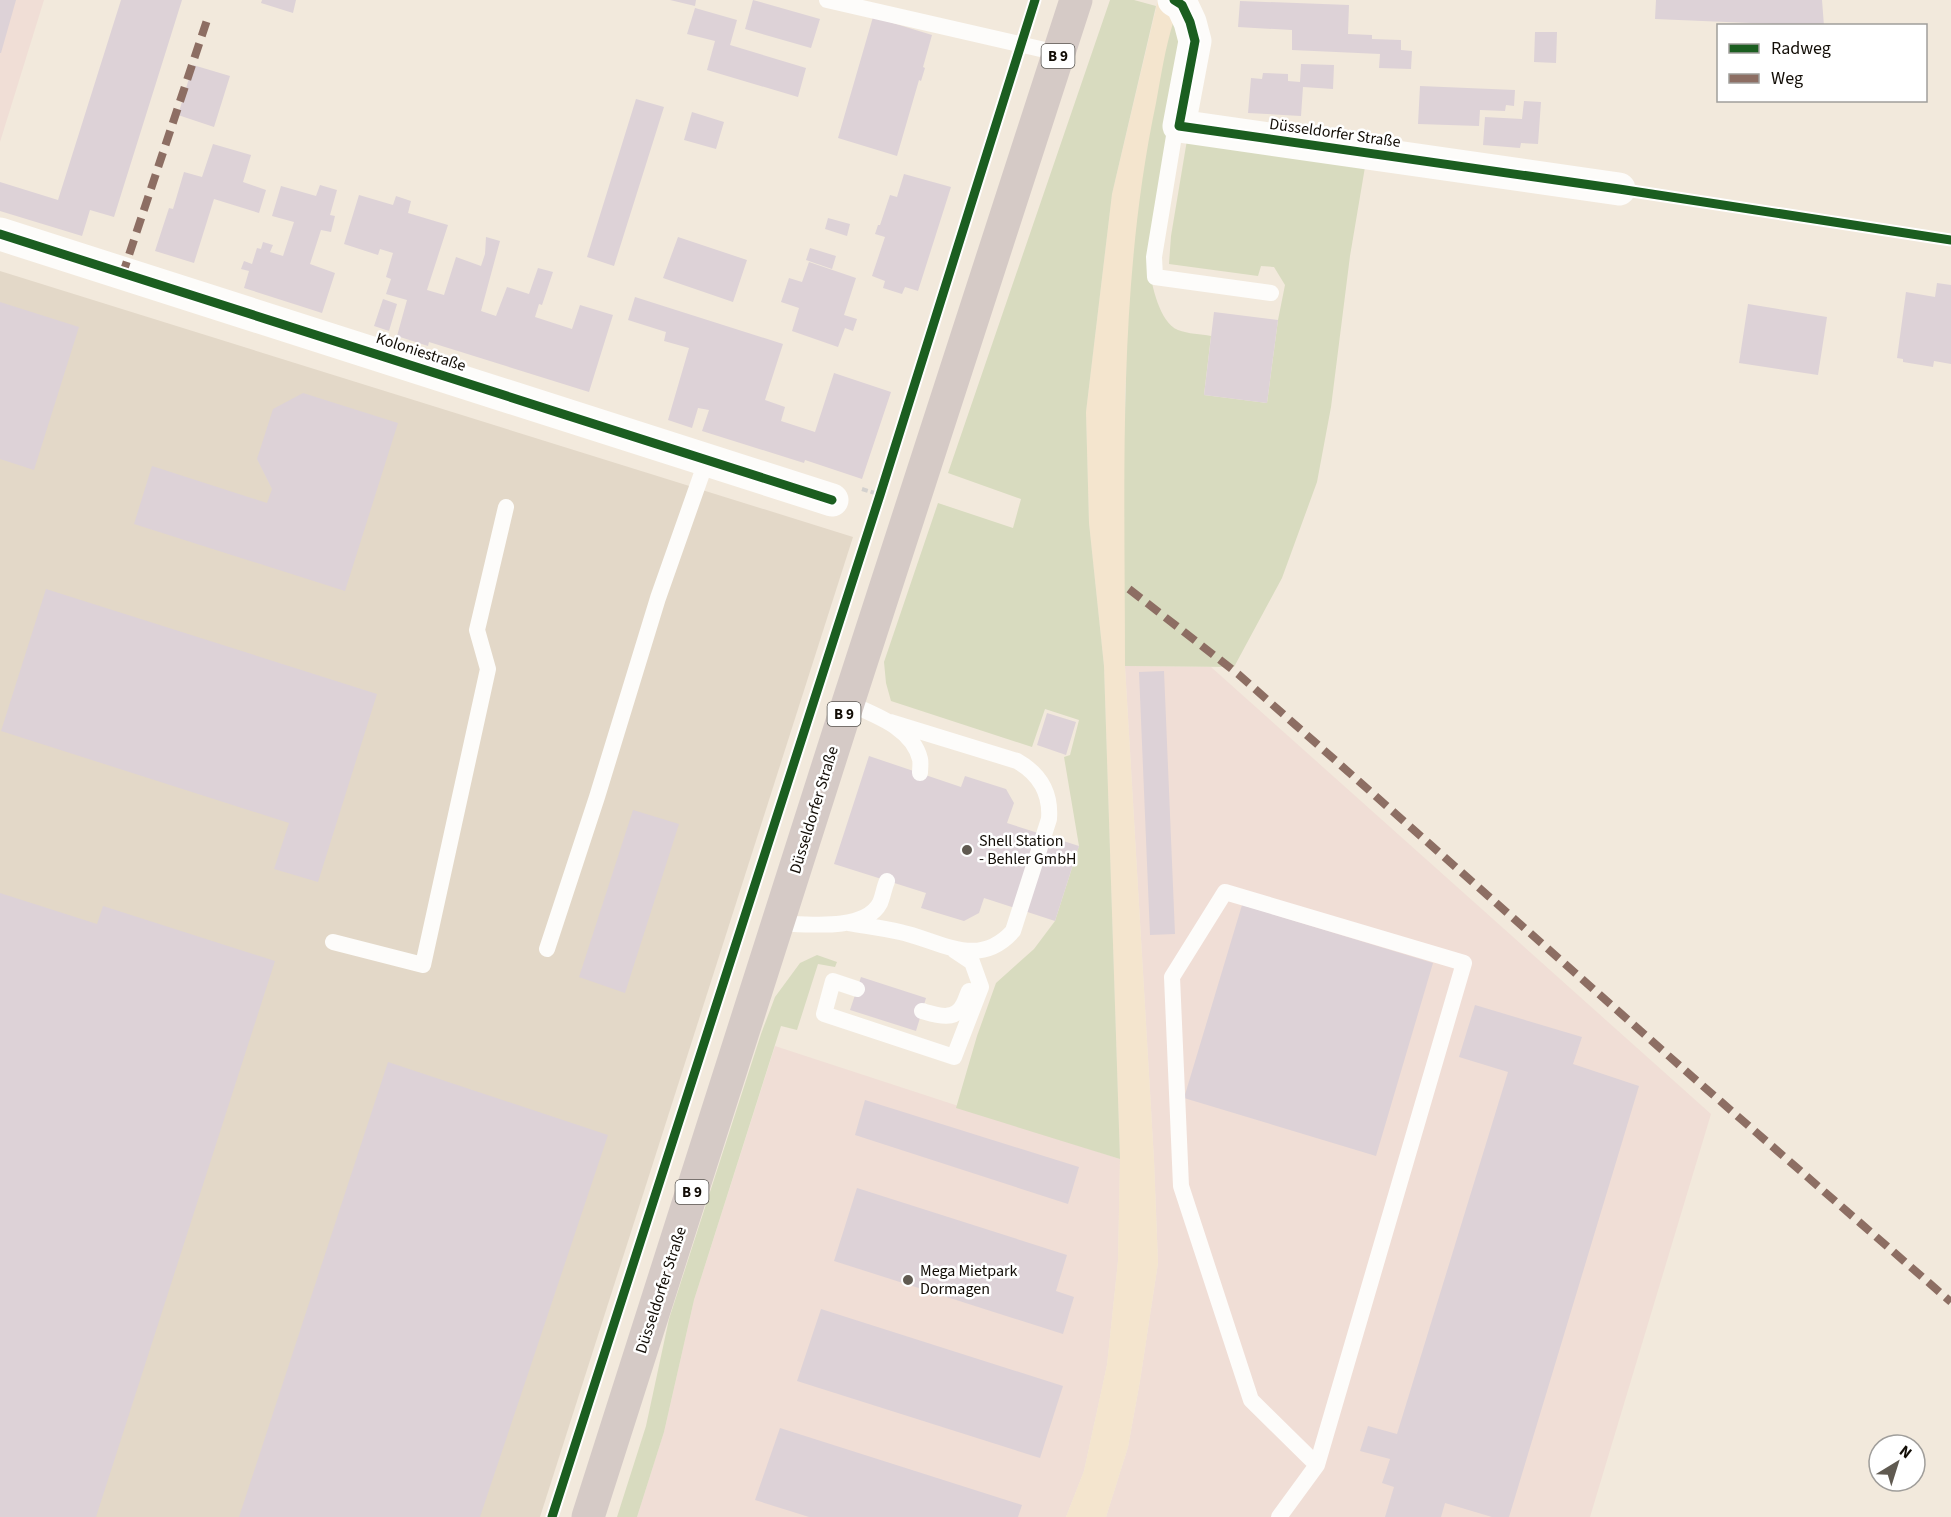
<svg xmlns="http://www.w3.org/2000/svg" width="1951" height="1517" viewBox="0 0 1951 1517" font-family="'Source Sans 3',sans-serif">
<rect width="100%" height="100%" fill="#f2e9dc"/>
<path fill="#f0ded6" d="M0 0H44L0 142Z
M1125 666 1211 667 1711 1114 1590 1517H1106L1128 1447 1140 1381 1158 1263 1154 1160Z
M775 1046 1120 1159 1118 1261 1107 1365 1084 1471 1066 1517H637L664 1432 694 1300Z"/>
<path fill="#e3d8c8" d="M0 271 853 537 540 1517H0Z"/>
<path fill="#f4e5ce" d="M1158 0H1179L1134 251 1125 394V666L1154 1160 1158 1263 1140 1381 1128 1447 1106 1517H1066L1084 1471 1107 1365 1118 1261 1120 1159 1104 666 1089 523 1086 412 1112 194Z"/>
<path fill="#d8dbbf" d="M1110 0H1134L1156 6 1112 194 1086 412 1089 523 1104 666 1120 1159 956 1108 977 1036 996 983 1034 949 1055 921 1079 846 1064 757 1070 755 1079 720 1045 709 1032 747 891 701 886 683 884 662 938 503 1013 528 1021 499 948 473Z
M1173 23 1180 40 1149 267C1152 285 1159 322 1178 330 1188 334 1201 334 1211 336L1204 395 1267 403 1278 320 1285 285 1274 267 1261 266 1258 276 1169 264 1171 236 1187 140 1365 167 1350 256 1331 407 1317 482 1282 578 1234 667 1125 666C1125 478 1117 288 1156 103 1161 76 1165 49 1173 23Z
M817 955 837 962 835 967 818 964 797 1030 781 1026 694 1300 664 1432 637 1517H617L646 1426 669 1319 761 1034 775 997 800 963Z"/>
<path fill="#ddd2d7" d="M0 0H16L1 53H0Z
M121 0H182L114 217 90 210 82 236 0 211V182L58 200Z
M262 0H296L293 13 261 3Z
M670 0H696L695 6Z
M753 0 820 19 811 48 745 29Z
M1656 0H1822L1824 26 1655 19Z
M1240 1 1349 5 1348 34 1372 35V39L1401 40V50L1412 51 1411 69 1379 68 1380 54 1292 50V30L1238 27Z
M695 8 737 20 730 45 806 68 798 97 707 70 715 41 687 34Z
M873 17 932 35 923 67 925 68 921 81 919 80 897 156 838 138Z
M1535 32H1557L1556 63 1534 62Z
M1301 64 1334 65 1333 89 1303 87 1301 116 1248 113 1251 78 1262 79 1263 73 1288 74V81L1300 82Z
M193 65 230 76 214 127 178 115Z
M1420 86 1515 90 1514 106 1506 105 1505 111 1480 110 1479 126 1418 124Z
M636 99 664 107 614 266 587 257Z
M1524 101 1541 102 1538 144 1521 143 1520 148 1483 145 1485 117 1522 119Z
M692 112 724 122 716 149 684 140Z
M213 144 251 155 243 182 266 190 259 213 214 199 194 263 155 251 169 208 173 209 184 172 202 177Z
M904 174 951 187 918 291 905 287 902 294 883 288 885 281 872 276 885 237 875 234 878 225H880L890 195 897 197Z
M320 185 337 190 330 215 335 216 331 232 321 230 310 264 335 273 322 313 244 288 249 271 241 269 244 261 252 264 257 248 261 249 263 242 273 245 270 252 283 256 294 222 272 216 281 186 316 196Z
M359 195 393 205 396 196 411 201 408 213 448 225 427 290 444 295 456 257 481 266 485 254 486 237 500 241 481 311 496 316 507 287 529 294 538 268 553 272 542 305 539 304 535 317 572 329 580 305 613 315 589 392 429 342 428 346 397 336 407 300 386 294 391 279 386 277 393 253 380 249 378 255 344 244Z
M828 218 850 224 847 236 825 229Z
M678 237 747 260 733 302 663 278Z
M810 248 836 256 832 269 806 260Z
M809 262 856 278 844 315 857 319 853 331 845 328 838 347 792 331 799 308 781 302 789 278 802 282Z
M1937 283 1951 285V364L1934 361 1933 367 1903 362V359L1897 358 1906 292 1935 297Z
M635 297 783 344 765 400 785 407 781 421 815 432 834 373 891 392 862 479 805 460 804 463 702 431 709 410 698 408 692 428 668 420 689 348 664 341 666 332 628 320Z
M383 299 397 304 389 331 374 326Z
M0 302 79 327 34 470 0 459Z
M1748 304 1827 317 1818 375 1739 363Z
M1214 312 1278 320 1267 403 1204 395Z
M303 393 398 423 345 591 134 524 152 466 267 503 272 489 257 459 273 409Z
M46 589 377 694 318 882 274 869 289 823 1 731Z
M1164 671 1175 934 1150 935 1139 672Z
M1047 713 1076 722 1066 755 1037 745Z
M869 756 961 787 965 776 1006 789 1014 803 1007 823 1079 846 1055 921 984 898 979 913 964 921 921 908 926 893 834 864Z
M633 810 679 824 625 993 579 977Z
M0 893 97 924 103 906 275 961 96 1517H0Z
M1242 905 1433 963 1376 1156 1184 1098Z
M861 977 926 998 916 1031 850 1010Z
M1475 1005 1582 1037 1573 1064 1639 1086 1509 1517H1492L1445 1503 1441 1517H1385L1394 1487 1382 1483 1390 1459 1360 1451 1368 1426 1397 1434 1508 1072 1459 1057Z
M388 1062 608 1135 480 1517H239Z
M865 1100 1079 1167 1068 1204 855 1135Z
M857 1188 1067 1255 1056 1291 1074 1297 1063 1334 834 1261Z
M821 1309 1063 1386 1040 1458 797 1381Z
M780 1428 1022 1505 1018 1517H809L755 1500Z"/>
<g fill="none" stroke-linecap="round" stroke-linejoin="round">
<path stroke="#d4d1ce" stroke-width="4" stroke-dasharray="6 3" stroke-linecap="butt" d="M862 489 881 495"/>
<path stroke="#fdfcfa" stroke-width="16" d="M827 0 1058 53
M1179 126 1174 136 1154 257 1155 277 1271 293
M848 703C874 715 912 727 920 759 921 763 920 769 920 773
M778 923C806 924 865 932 880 903 883 896 884 888 887 881
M849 923C866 926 883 928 900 932 941 941 978 970 1013 931L1049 819C1051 793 1040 774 1017 761L890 722
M333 942 423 965 488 669 477 630 506 507
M547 949 597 797 658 598 707 459
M857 989 833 981 824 1014 954 1057 981 987 972 962 954 950
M922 1011C936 1015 955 1022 963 1005 966 1000 967 995 969 991
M1279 1517 1317 1465 1464 963 1225 892 1172 977 1181 1186 1251 1400 1317 1465"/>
<path stroke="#fdfcfa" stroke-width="33" d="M1174 0 1182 5 1190 22 1195 41 1179 126 1619 189
M0 234 832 500"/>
<path stroke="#d5cac6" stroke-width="33" d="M588 1517 848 703 1076 0"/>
<path stroke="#8d6e63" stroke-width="8" stroke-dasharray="15 8" stroke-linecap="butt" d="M126 274 123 273 208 17
M1129 589 1238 674 1680 1066 1951 1302"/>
<defs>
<path id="cycleway" d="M1174 0 1182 5 1190 22 1195 41 1179 126 1619 189 1951 240
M0 234 832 500
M552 1517 880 495 1035 0"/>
</defs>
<use href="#cycleway" stroke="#fff" stroke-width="13"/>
<use href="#cycleway" stroke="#1b5e20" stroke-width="9"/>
</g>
<g fill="#605a51" stroke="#fff" stroke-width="2">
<circle cx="967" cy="850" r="6"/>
<circle cx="908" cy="1280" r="6"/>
</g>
<g text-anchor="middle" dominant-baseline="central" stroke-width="5" stroke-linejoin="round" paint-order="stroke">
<g fill="#fff" stroke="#595651" stroke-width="1.5">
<rect x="1041.5" y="44" width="33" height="24" rx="4.5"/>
<rect x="827.5" y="702" width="33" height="24" rx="4.5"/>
<rect x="675.5" y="1180" width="33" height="24" rx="4.5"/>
</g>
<g font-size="15" font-weight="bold" fill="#120d06">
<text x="1058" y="56">B 9</text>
<text x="844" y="714">B 9</text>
<text x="692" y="1192">B 9</text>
</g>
<g font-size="16" fill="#120d06" stroke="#fff">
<text transform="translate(1335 133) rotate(8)">Düsseldorfer Straße</text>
<text transform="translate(421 352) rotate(18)">Koloniestraße</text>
<text transform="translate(814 810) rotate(-73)">Düsseldorfer Straße</text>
<text transform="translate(661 1290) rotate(-72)">Düsseldorfer Straße</text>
</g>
<g font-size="16" fill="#120d06" stroke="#fff" text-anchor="start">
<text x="979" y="841">Shell Station<tspan x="979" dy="18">- Behler GmbH</tspan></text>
<text x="920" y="1271">Mega Mietpark<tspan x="920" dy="18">Dormagen</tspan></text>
</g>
</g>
<rect x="1717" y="24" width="210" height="78" fill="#ffffff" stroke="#a09e9b" stroke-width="1.5"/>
<rect x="1729" y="44" width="30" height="9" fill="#1b5e20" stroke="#a09e9b" stroke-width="1.5"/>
<text x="1771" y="54" font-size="18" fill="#120d06">Radweg</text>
<rect x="1729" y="74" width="30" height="9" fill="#8d6e63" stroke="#a09e9b" stroke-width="1.5"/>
<text x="1771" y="84" font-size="18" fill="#120d06">Weg</text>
<g transform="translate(1897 1463) rotate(38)"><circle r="28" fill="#ffffff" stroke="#a09e9b" stroke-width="1.5"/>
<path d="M0-4.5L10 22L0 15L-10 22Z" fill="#605a51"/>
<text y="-9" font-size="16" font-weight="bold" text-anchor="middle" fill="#120d06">N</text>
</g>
</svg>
